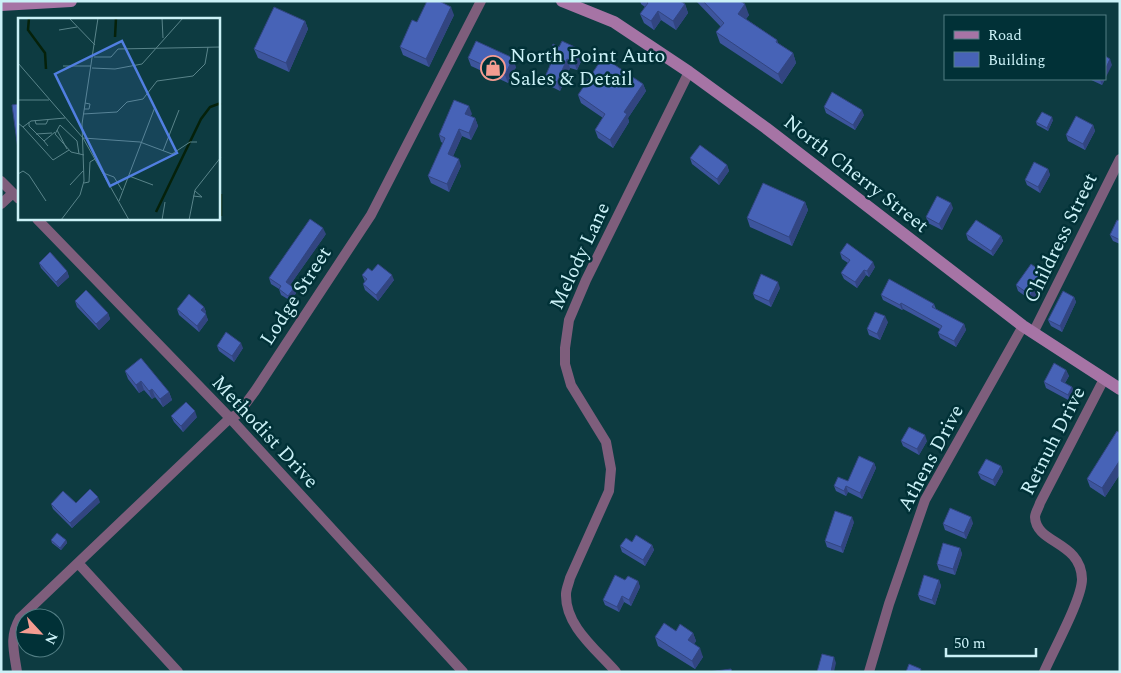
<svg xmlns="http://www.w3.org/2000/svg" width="1121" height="673" viewBox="0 0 1121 673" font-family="Spectral,serif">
<rect width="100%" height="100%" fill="#0d3b41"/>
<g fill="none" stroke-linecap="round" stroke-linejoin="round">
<path stroke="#7e5e7c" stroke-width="10" d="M1 181 19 199
M1 204 13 193
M37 219 230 418 463 672
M1033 333 1120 159
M78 563 178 672
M17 672C14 651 9 637 20 618L230 418 238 414 255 391 371 215 481 1
M616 672C597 650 565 626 566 594 566 589 569 583 570 578L609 491 611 469 606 442 571 385 565 364V348L569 320 586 280 689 72
M869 672 889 604 925 500 1023 326
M1044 672C1053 651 1082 599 1082 579 1081 541 1036 544 1035 517 1035 513 1039 507 1040 503L1104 379"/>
<path stroke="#a674a5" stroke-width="12" d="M562 1 614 22 689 72 766 128 1023 326 1120 389
M1 5 71 1"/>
</g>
<path fill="#3d559d" d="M640 1H680L685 4 688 13 676 30 661 20 654 30 644 23 640 14 645 7 641 4Z
M696 1H740L749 15 746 19 777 40 778 43 793 53 796 63 782 84 720 43 716 32 721 27Z
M454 15 429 67 403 55 400 47 417 22Z
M305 21 308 29 289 72 258 58 254 49Z
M583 57 577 70 570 68 560 91 548 85 545 77 550 66 547 59Z
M468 58 516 67 508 83 471 66Z
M1112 65 1102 85 1089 79H1105Z
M643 84 646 91 628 118 629 122 613 148 598 138 595 130 603 118 581 103 578 95Z
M824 107 864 115 855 130 826 113Z
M472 114 470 116 475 118 478 126 471 140 462 136 453 156 461 166 449 192 431 183 428 176 443 143 441 142 439 135Z
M1053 120 1048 131 1037 125 1036 122Z
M1093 125 1095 131 1085 150 1068 141 1066 135Z
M690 158 727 165 729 171 719 185 692 164Z
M1048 169 1050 175 1040 193 1027 185 1025 180Z
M805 202 808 210 792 246 750 227 747 218Z
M953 208 942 230 928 223 926 217Z
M1120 221V244L1113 241 1110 235Z
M326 234 290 285 296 293 291 301 281 295 279 289 271 284 269 278Z
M966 234 1001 236 1003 241 993 256 968 240Z
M840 253 875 267 869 277 866 275 857 288 844 279 841 273 848 263 842 259Z
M39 263 67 271 69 277 58 287 41 268Z
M372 271 394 280 378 301 365 290 363 284 365 282 362 275Z
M1047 279 1032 301 1018 291 1016 285Z
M780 288 771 307 755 299 753 294Z
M881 295 934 304 936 309 964 324 966 330 956 347 940 338 938 333 940 329 903 309 902 310 883 300Z
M1074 297 1076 302 1062 332 1051 326 1048 320Z
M75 301 108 313 110 319 99 330 77 307Z
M204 307 206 312 205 313 208 320 199 332 179 315 177 309Z
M888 322 880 340 869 335 867 329Z
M217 346 243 348 234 362 219 351Z
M1066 370 1069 376 1065 383 1072 387 1074 392 1070 401 1046 388 1044 382Z
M125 371 169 392 172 400 163 407 155 397 152 399 144 390 139 393 128 379Z
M171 416 197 417 183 432 174 422Z
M1120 433V474L1105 497 1090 487 1087 479Z
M901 441H927L919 455 903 446Z
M874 463 876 468 862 499 848 492 846 496 836 491 834 486 848 481Z
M1001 466 1003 472 995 486 981 479 978 473Z
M100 502 72 528 53 509 51 504Z
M854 522 843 553 827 547 825 541Z
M973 523 966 539 945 530 943 524Z
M51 540H66L67 543 61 550 52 543Z
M632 542 652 545 654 550 645 566 622 552 620 546Z
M960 548 962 554 955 575 939 570 937 564Z
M625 580 638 581 640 587 631 606 624 602 619 612 605 605 603 600Z
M939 580 941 586 935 605 920 600 918 595Z
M676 631 693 633 696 641 694 644 703 657 695 669 658 646 655 637Z"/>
<path fill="#324580" d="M685 4 688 13 676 30 673 21Z
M745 4 749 15 742 24 738 14Z
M451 7 454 15 429 67 426 59Z
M658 11 661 20 654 30 651 21Z
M305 21 308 29 289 72 286 63Z
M579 49 583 57 577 70 574 62Z
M793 53 796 63 782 84 778 74Z
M513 58 516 67 508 83 505 75Z
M567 59 570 68 560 91 557 82Z
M1110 59 1112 65 1102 85 1100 80V79H1105V70Z
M643 84 646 91 628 118 629 122 613 148 610 140 624 112Z
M469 106 472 114 468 121 465 114Z
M862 110 864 115 855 130 853 125Z
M1052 117 1053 120 1048 131 1047 128Z
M475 118 478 126 471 140 469 133Z
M1093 125 1095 131 1085 150 1083 144Z
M459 129 462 136 451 161 448 154Z
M459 159 461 166 449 192 447 184Z
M727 165 729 171 719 185 717 179Z
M1048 169 1050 175 1040 193 1038 187Z
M805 202 808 210 792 246 789 237Z
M951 203 953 208 942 230 939 224Z
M323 228 326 234 288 288 286 282Z
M1001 236 1003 241 993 256 991 251Z
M873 262 875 267 869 277 867 271Z
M864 270 866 275 857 288 855 282Z
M67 271 69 277 58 287 56 282Z
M1045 274 1047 279 1032 301 1030 295Z
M392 275 394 280 378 301 376 295Z
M778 282 780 288 771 307 769 301Z
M294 288 296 293 291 301 288 296Z
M1074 297 1076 302 1062 332 1060 326Z
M901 303 903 309 902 310 900 305Z
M204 307 206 312 203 315 201 310Z
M108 313 110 319 99 330 96 324Z
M206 314 208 320 199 332 197 326Z
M885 316 888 322 880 340 877 334Z
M964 324 966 330 956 347 954 341Z
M241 343 243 348 234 362 232 356Z
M1066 370 1069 376 1063 386 1061 381Z
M141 381 144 390 139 393 136 385Z
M1072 387 1074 392 1070 401 1068 395Z
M152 389 155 397 152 399 149 391Z
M169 392 172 400 163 407 160 399Z
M195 411 197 417 183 432 181 426Z
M925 435 927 441 919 455 917 449Z
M1120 460V474L1105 497 1102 488Z
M874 463 876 468 862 499 860 493Z
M1001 466 1003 472 995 486 993 480Z
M846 486 848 492 846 496 844 491Z
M98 497 100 502 72 528 70 523Z
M852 517 854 522 843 553 841 547Z
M971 517 973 523 966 539 964 533Z
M66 540 67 543 61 550 60 548Z
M652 545 654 550 645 566 643 560Z
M960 548 962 554 955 575 953 569Z
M939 580 941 586 935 605 932 600Z
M638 581 640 587 631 606 629 600Z
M622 596 624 602 619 612 617 607Z
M693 633 696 641 691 649 688 640Z
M700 648 703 657 695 669 692 661Z
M834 657 836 663 834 672H831Z"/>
<path fill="#4763b7" stroke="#324580" d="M427 1H439L451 7 426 59 400 47 412 20 417 22Z
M646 1H680L685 4 673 21 658 11 651 21 640 14 648 3Z
M703 1H740L745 4 738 14 777 40 776 42 793 53 778 74 716 32 724 23Z
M274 7 305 21 286 63 254 49Z
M476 41 513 58 505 75 468 58Z
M562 41 579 49 574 62 567 59 557 82 545 77 552 61 547 59 553 44 559 47Z
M1105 56 1110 59 1105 70Z
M603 57 643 84 624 112 627 114 610 140 595 130 605 114 578 95Z
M832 92 862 110 853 125 824 107Z
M454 100 469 106 465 114 475 118 469 133 459 129 448 154 459 159 447 184 428 176 445 138 439 135Z
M19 104V149H18L12 105Z
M1042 112 1052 117 1047 128 1036 122Z
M1076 116 1093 125 1083 144 1066 135Z
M700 145 727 165 717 179 690 158Z
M1034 162 1048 169 1038 187 1025 180Z
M763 183 805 202 789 237 747 218Z
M937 196 951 203 939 224 926 217Z
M310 219 323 228 286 282 294 288 288 296 279 289 281 286 269 278Z
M976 220 1001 236 991 251 966 234Z
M1117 220 1120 221V240L1110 235Z
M847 243 873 262 867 271 864 270 855 282 841 273 850 260 840 253Z
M50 252 67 271 56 282 39 263Z
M378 264 392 275 376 295 363 284 367 279 362 275 368 268 372 271Z
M1031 264 1045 274 1030 295 1016 285Z
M761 274 778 282 769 301 753 294Z
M889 279 934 304 932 307 964 324 954 341 938 333 942 326 901 303 900 305 881 295Z
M86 290 108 313 96 324 75 301Z
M1063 291 1074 297 1060 326 1048 320Z
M189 294 204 307 201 310 206 314 197 326 177 309Z
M875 312 885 316 877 334 867 329Z
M226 332 241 343 232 356 217 346Z
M141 358 169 392 160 399 152 389 149 391 141 381 136 385 125 371Z
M1054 363 1066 370 1061 381 1072 387 1068 395 1044 382Z
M186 402 195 411 181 426 171 416Z
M909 427 925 435 917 449 901 441Z
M1117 431 1120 433V460L1102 488 1087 479Z
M859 456 874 463 860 493 846 486 844 491 834 486 838 477 848 481Z
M986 459 1001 466 993 480 978 473Z
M90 489 98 497 70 523 51 504 63 491 76 503Z
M950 508 971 517 964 533 943 524Z
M835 511 852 517 841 547 825 541Z
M57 533 66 540 60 548 51 540Z
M636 535 652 545 643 560 620 546 626 538 632 542Z
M943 543 960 548 953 569 937 564Z
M615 575 625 580 628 576 638 581 629 600 622 596 617 607 603 600Z
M924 575 939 580 932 600 918 595Z
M664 623 676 631 680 624 693 633 688 640 700 648 692 661 655 637Z
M822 654 834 657 831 672H817Z
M909 664 921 669 920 672H906Z
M731 669 732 672H708Z"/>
<defs>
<symbol id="shop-ring" viewBox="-11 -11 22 22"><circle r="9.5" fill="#013137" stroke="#f59c91" stroke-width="1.5"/><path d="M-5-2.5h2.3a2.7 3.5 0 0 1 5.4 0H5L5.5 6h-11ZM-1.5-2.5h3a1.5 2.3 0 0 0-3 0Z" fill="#f59c91"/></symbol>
</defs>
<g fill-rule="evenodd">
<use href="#shop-ring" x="479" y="54" width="28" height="28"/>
</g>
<g text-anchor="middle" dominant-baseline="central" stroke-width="5" stroke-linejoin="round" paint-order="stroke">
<g font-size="20" fill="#cbf1f7" stroke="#013137" text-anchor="start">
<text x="510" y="56">North Point Auto<tspan x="510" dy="23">Sales &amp; Detail</tspan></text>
</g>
<g font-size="20" fill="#cbf1f7" stroke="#013137">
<text transform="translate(856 174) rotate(38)">North Cherry Street</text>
<text transform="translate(1061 238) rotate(-64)">Childress Street</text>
<text transform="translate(580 256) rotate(-65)">Melody Lane</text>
<text transform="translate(296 296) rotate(-57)">Lodge Street</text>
<text transform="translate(265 432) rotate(47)">Methodist Drive</text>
<text transform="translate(1053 441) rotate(-63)">Retnuh Drive</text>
<text transform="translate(931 458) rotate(-62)">Athens Drive</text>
</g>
</g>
<g transform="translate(18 18)">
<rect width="202" height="202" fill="#0d3b41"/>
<path fill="none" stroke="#05210a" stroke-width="2.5" d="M11 0 10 12 27 35 28 51M97 19 98 0M203 176V198M138 194 183 101 192 89 203 85"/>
<path fill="none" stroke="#59848a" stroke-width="1" d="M51 0 77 27M144 0 145 20M41 12 59 9M76 39H93L100 31 203 29M0 45 65 120 111 202M45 48H73M74 50 97 51 124 46 165 0M0 82H31M66 91H71L72 86 67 85M65 96 99 94 109 84 125 81 139 63 175 58 187 46 190 29M17 102 18 106H28L30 102M11 104V108L26 123M0 105 5 109 13 103 47 100M42 107 37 116 53 134 66 137M42 107 59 123 61 136M5 109 35 142 51 132M39 112 49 131M18 116 34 115M65 120 122 124 154 136 172 124H179M30 128 26 123 37 114M145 133 161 92M85 155 96 159 104 172M0 156 5 153 11 157 28 183M111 158 135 167M66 165 71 164 72 144 77 141M52 167 65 153M175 178 184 179 177 173M101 183 137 89M43 202 62 177 66 163 64 106 80 0M144 202 147 184M171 202 177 172 203 139"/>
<path fill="#517fe1" fill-opacity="0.15" stroke="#517fe1" stroke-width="2.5" d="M104 23 159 135 92 168 37 56Z"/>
<rect width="202" height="202" fill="none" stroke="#cbf1f7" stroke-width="2.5"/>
</g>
<rect width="1121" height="673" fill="none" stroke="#cbf1f7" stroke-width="5"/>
<rect x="944" y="15" width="162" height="65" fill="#013137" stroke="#527e84"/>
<rect x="954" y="31" width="25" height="8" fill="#a674a5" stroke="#527e84"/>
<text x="988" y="40" font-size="15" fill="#cbf1f7">Road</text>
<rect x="954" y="52" width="25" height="15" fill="#4763b7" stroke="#527e84"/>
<text x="988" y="65" font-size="15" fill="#cbf1f7">Building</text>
<g transform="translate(40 633) rotate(116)"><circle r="24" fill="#013137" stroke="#527e84"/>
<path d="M0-4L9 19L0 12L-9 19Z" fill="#f59c91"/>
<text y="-8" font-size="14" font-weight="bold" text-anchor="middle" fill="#cbf1f7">N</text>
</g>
<path d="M946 648v8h90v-8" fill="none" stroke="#cbf1f7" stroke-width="2.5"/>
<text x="954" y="648" font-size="15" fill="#cbf1f7" stroke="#013137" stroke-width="4" paint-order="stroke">50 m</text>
</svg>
